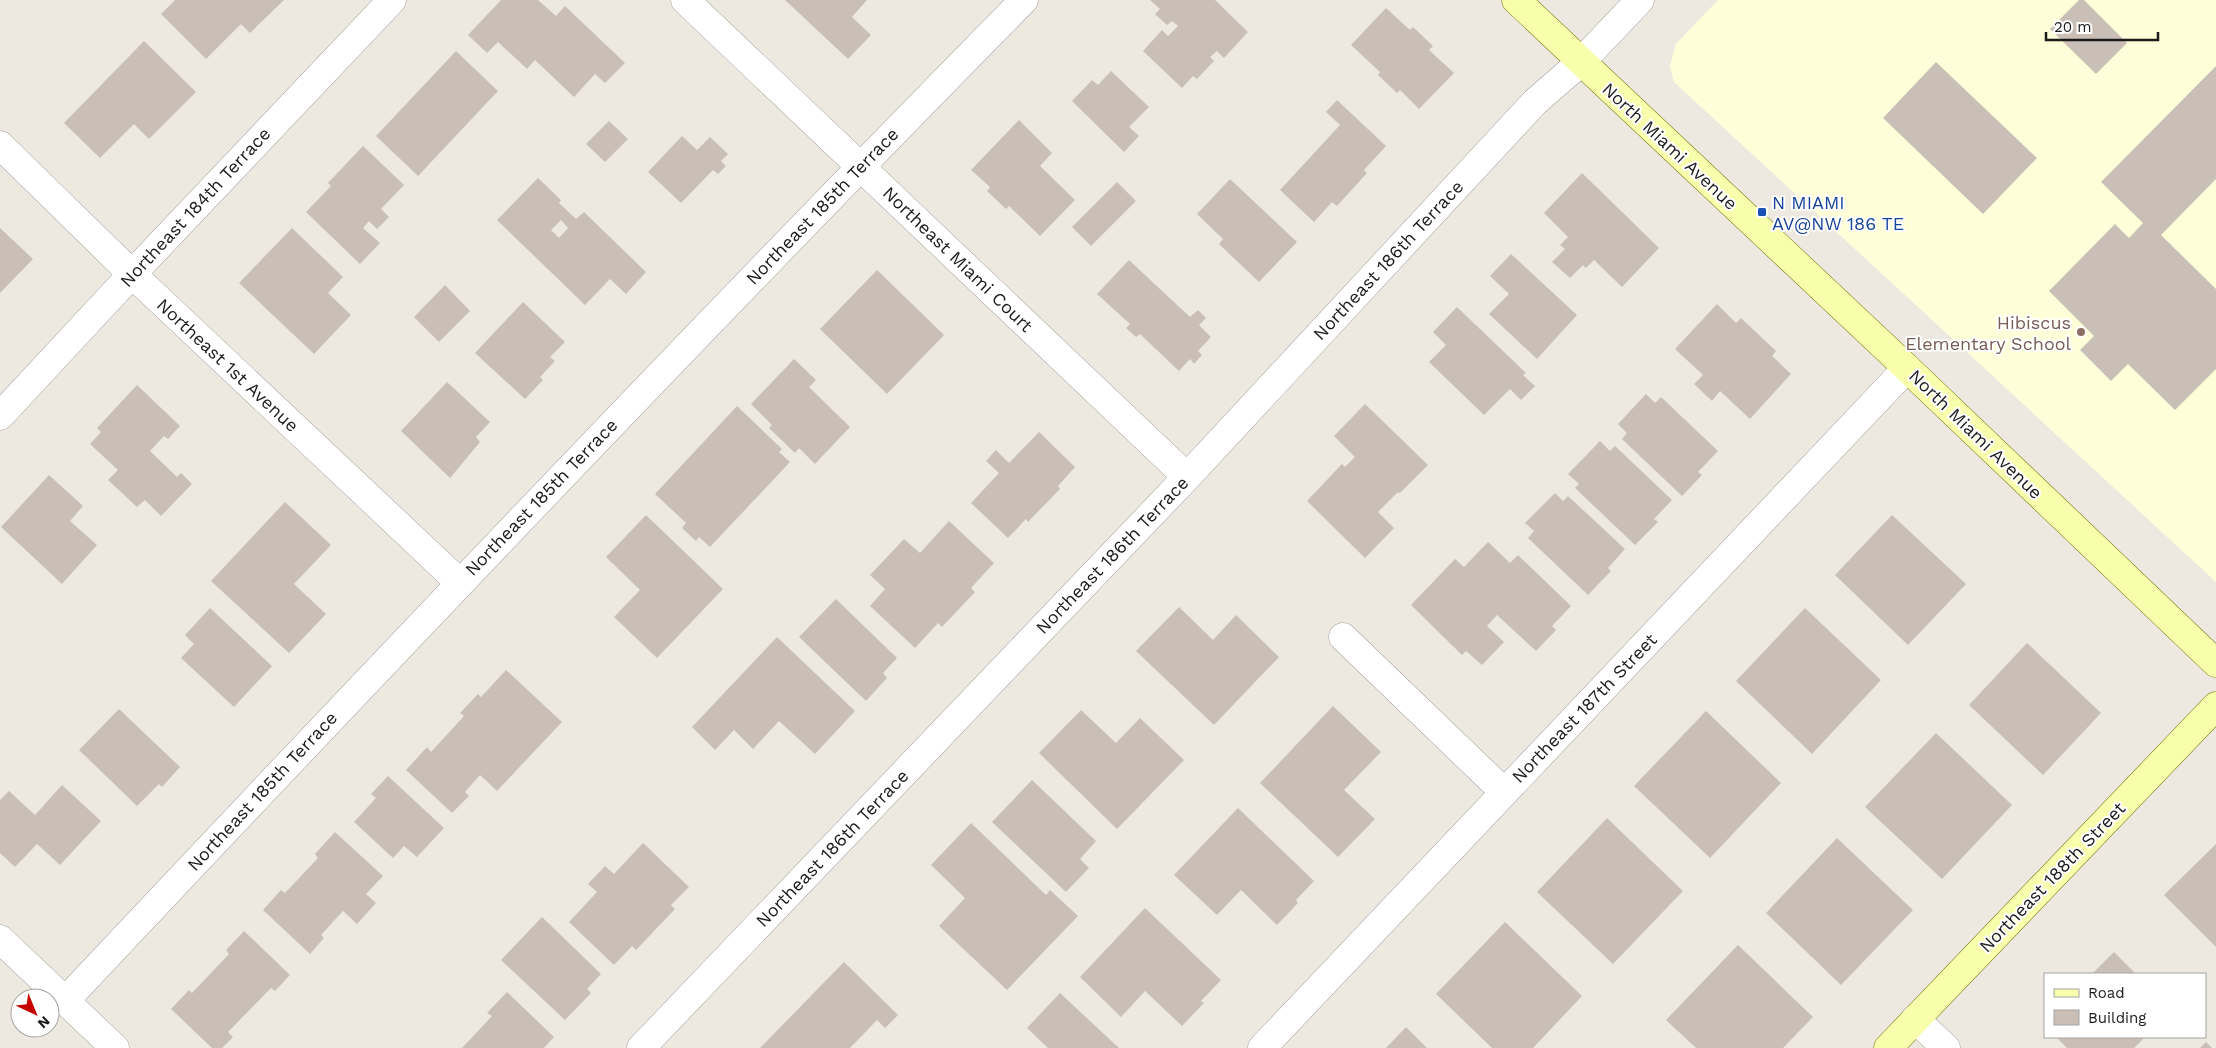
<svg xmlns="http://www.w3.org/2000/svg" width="2216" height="1048" viewBox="0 0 2216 1048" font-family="'Work Sans',sans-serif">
<rect width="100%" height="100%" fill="#eee9e0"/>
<path fill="#feffd8" d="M1718 0H2216V582L1674 82 1670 66 1676 44Z"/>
<path fill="#cabfb6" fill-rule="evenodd" d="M175 0H284L250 33 241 24 206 59 161 14Z
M501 0H538L556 16 565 6 625 63 605 83 595 74 574 97 535 60 527 69 498 42 487 53 468 35Z
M785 0H867L852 17 871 35 848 59Z
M1150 0H1215L1248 32 1224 58 1217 51 1210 57 1214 61 1197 79 1193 76 1182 88 1143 51 1162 30 1168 36 1178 26 1172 21 1167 25 1155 14 1160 9Z
M2079 0H2084L2127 43 2096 74 2050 29Z
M1386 8 1410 30 1413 27 1433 46 1429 50 1454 73 1419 109 1400 90 1397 93 1378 75 1380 72 1351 45Z
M144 41 196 92 149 139 134 124 100 158 64 123Z
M456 51 498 91 418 176 376 136Z
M1936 62 2037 158 1983 214 1883 118Z
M2216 66V179L2161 235 2216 289V369L2175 410 2128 364 2111 381 2080 350 2094 336 2049 291 2115 224 2129 238 2143 223 2101 182Z
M1111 71 1149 107 1129 127 1139 136 1124 152 1072 101 1092 80 1098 85Z
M1337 100 1386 146 1364 170 1367 173 1337 206 1332 202 1314 222 1280 190 1340 125 1326 112Z
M1019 120 1052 153 1040 166 1075 200 1040 236 1009 206 1006 209 987 191 990 187 971 170Z
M609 121 628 139 605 162 586 144Z
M682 136 697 150 710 137 728 154 721 161 726 166 718 174 713 170 681 203 648 172Z
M363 146 404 185 381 209 389 217 377 229 369 221 363 228 380 243 360 264 306 212 331 186 328 183Z
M1582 173 1659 248 1622 287 1594 260 1586 268 1583 265 1570 278 1552 262 1565 249 1560 245 1568 237 1544 213Z
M538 178 561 200 559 203 576 219 584 212 646 272 626 294 610 279 585 305 497 220ZM561 220 568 228 559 238 551 230Z
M1230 179 1297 242 1259 282 1219 244 1223 239 1197 214Z
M1117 182 1136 201 1091 246 1072 227Z
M0 228 33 259 0 293Z
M292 228 343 277 328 293 351 315 314 354 239 283Z
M1511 254 1577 315 1537 359 1489 314 1509 294 1490 276Z
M1129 260 1190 317 1198 310 1206 318 1199 325 1211 337 1198 351 1202 355 1194 364 1190 359 1179 371 1140 334 1136 337 1126 328 1130 324 1097 294Z
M877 270 944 335 887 394 820 329Z
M445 285 470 311 439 342 414 317Z
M523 302 565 342 550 357 555 361 540 377 543 380 525 399 475 353Z
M1717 304 1736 323 1741 318 1776 351 1772 356 1791 374 1750 419 1720 391 1712 401 1694 384 1703 375 1675 349Z
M1457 307 1526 373 1523 375 1535 386 1521 400 1510 389 1484 415 1429 362 1446 345 1433 332Z
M794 359 816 380 809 387 850 427 815 464 799 448 795 453 769 428 772 425 751 404Z
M447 382 490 422 476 437 480 442 450 478 401 431Z
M137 385 180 426 168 439 164 436 150 451 177 477 181 473 192 484 161 516 145 500 137 507 108 480 118 470 90 444 101 432 97 428Z
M1646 394 1655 403 1661 397 1718 451 1698 472 1702 475 1682 496 1622 439 1627 433 1618 424Z
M1365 404 1428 465 1400 493 1398 492 1378 512 1394 528 1365 558 1307 501 1342 464 1345 467 1355 457 1334 436Z
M737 406 782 449 779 452 790 462 710 547 699 537 696 541 682 528 686 523 655 494Z
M1039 432 1075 467 1058 486 1060 489 1028 522 1026 519 1008 538 971 503 999 473 986 461 996 450 1009 463Z
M1600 441 1610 451 1615 446 1672 500 1654 519 1658 522 1635 545 1575 488 1579 484 1568 474Z
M49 475 83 506 70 521 97 545 62 584 1 527Z
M1555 493 1563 501 1568 496 1625 549 1608 568 1611 571 1588 595 1528 538 1534 531 1525 523Z
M285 502 331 545 294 584 326 614 289 653 211 581Z
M646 515 723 589 657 658 614 617 640 590 606 557Z
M1892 515 1966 584 1908 645 1835 575Z
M949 521 994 563 971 588 975 592 942 627 938 623 915 648 870 606 885 589 870 575 904 539 920 553Z
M1488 542 1510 563 1518 555 1571 606 1552 626 1556 630 1536 651 1497 615 1487 626 1504 642 1482 665 1466 651 1462 655 1411 605 1455 559 1464 567Z
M836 599 897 658 883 673 887 678 866 701 799 637Z
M1179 607 1213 640 1236 615 1279 657 1214 725 1136 651Z
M210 608 272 666 234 707 181 658 194 644 185 635Z
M1805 608 1881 680 1812 754 1736 681Z
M777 637 855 711 815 754 779 721 753 749 734 730 715 750 692 727Z
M2027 643 2101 713 2043 775 1969 705Z
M506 670 562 722 497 791 480 775 465 792 469 796 452 813 406 770 427 747 431 752 464 716 460 713 478 694 481 697Z
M1333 706 1381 752 1344 790 1375 819 1338 857 1260 783Z
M119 709 180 767 162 787 159 784 137 806 79 750Z
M1081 710 1116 743 1140 718 1184 760 1117 829 1039 753Z
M1706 711 1781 783 1710 858 1634 786Z
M1936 733 2012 805 1942 879 1865 807Z
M388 776 444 828 417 857 404 846 393 858 354 822 376 798 371 794Z
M1032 780 1096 841 1080 859 1089 868 1066 892 992 822Z
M62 785 101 821 60 865 37 844 15 867 0 853V800L9 791 35 815Z
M1238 808 1314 881 1296 900 1298 903 1277 925 1241 890 1217 915 1174 875Z
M1607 818 1683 891 1613 964 1537 892Z
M971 823 1046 895 1050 890 1078 916 1007 990 939 926 965 898 931 865Z
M335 832 383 876 366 894 376 903 357 924 343 911 321 935 324 938 310 954 263 910 281 890 285 893 318 858 315 854Z
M1837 838 1913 910 1841 985 1766 913Z
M643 843 689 887 671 905 675 909 636 950 632 946 614 965 569 922 597 892 588 884 605 866 614 874Z
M2216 844V947L2164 895Z
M1145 908 1221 980 1201 1001 1204 1003 1182 1026 1145 991 1121 1017 1080 977Z
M542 917 601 974 587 989 591 993 565 1020 501 960Z
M1505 922 1582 996 1533 1048H1492L1436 994Z
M244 931 290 975 275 991 271 988 228 1032 233 1037 222 1048H212L171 1009 189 990 192 993 229 954 226 950Z
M1738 945 1813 1017 1783 1048H1696L1666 1020Z
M2114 952 2136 974H2092Z
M844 962 898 1015 885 1028 877 1020 850 1048H760Z
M507 992 554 1037 544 1048H462L492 1016 487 1013Z
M1060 993 1119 1048H1048L1027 1028Z
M1406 1027 1427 1048H1386Z
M2056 1037H2145L2134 1048H2067Z
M2206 1042 2212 1048H2200Z"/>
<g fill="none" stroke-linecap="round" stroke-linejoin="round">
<defs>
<path id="street" d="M685 0 1187 477
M0 145 132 274 459 582
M0 416 132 274 392 0
M1343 637 1504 792
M0 939 115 1048
M65 1001C382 664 700 329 1024 0
M1915 1019 1946 1048
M641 1048 1187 477 1535 102 1581 62 1640 0
M1262 1048 1907 368"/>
<path id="secondary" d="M1516 0 1907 368 2216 663
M1888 1048 2216 706"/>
</defs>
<use href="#street" stroke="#a2a2a2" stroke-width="29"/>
<use href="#secondary" stroke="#667500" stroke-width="29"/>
<use href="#street" stroke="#fff" stroke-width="28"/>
<use href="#secondary" stroke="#f9fead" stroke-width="28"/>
</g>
<rect fill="#1a4fb4" stroke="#fff" stroke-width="2" x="1757" y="207" width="10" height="10" rx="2.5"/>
<circle fill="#8d6e63" stroke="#fff" stroke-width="2" cx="2081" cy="332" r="5"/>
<g text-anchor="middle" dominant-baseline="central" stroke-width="4" stroke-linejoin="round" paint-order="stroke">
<g font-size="18" fill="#1b1b1b" stroke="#fff">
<text transform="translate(1670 146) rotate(43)">North Miami Avenue</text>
<text transform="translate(822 206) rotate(-46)">Northeast 185th Terrace</text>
<text transform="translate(195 207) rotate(-47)">Northeast 184th Terrace</text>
<text transform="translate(958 259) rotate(44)">Northeast Miami Court</text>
<text transform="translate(1388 260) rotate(-47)">Northeast 186th Terrace</text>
<text transform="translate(228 365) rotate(43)">Northeast 1st Avenue</text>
<text transform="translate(1976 434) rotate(44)">North Miami Avenue</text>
<text transform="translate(541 497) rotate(-46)">Northeast 185th Terrace</text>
<text transform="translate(1112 555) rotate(-46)">Northeast 186th Terrace</text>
<text transform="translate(1584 708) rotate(-46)">Northeast 187th Street</text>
<text transform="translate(262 791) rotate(-47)">Northeast 185th Terrace</text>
<text transform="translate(832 848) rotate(-46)">Northeast 186th Terrace</text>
<text transform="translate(2052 877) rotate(-46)">Northeast 188th Street</text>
</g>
<g font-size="18" fill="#164399" stroke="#fff" text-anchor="start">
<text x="1772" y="202">N MIAMI<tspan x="1772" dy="21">AV@NW 186 TE</tspan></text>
</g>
<g font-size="18" fill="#785e54" stroke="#fff" text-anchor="end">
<text x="2071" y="322">Hibiscus<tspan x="2071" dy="21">Elementary School</tspan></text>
</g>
</g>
<rect x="2044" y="973" width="162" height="65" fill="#ffffff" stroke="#a4a4a4"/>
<rect x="2054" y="989" width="25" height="8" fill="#f9fead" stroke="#a4a4a4"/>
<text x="2088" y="998" font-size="15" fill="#1b1b1b">Road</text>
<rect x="2054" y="1010" width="25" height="15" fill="#cabfb6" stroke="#a4a4a4"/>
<text x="2088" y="1023" font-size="15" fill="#1b1b1b">Building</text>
<g transform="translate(35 1013) rotate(136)"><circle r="24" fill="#ffffff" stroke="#a4a4a4"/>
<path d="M0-4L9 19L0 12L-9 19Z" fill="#c70300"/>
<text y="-8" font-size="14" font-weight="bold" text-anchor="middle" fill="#1b1b1b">N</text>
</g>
<path d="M2046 32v8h112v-8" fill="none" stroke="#1b1b1b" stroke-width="2.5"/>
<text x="2054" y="32" font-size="15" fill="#1b1b1b" stroke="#ffffff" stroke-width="4" paint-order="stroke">20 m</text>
</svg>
